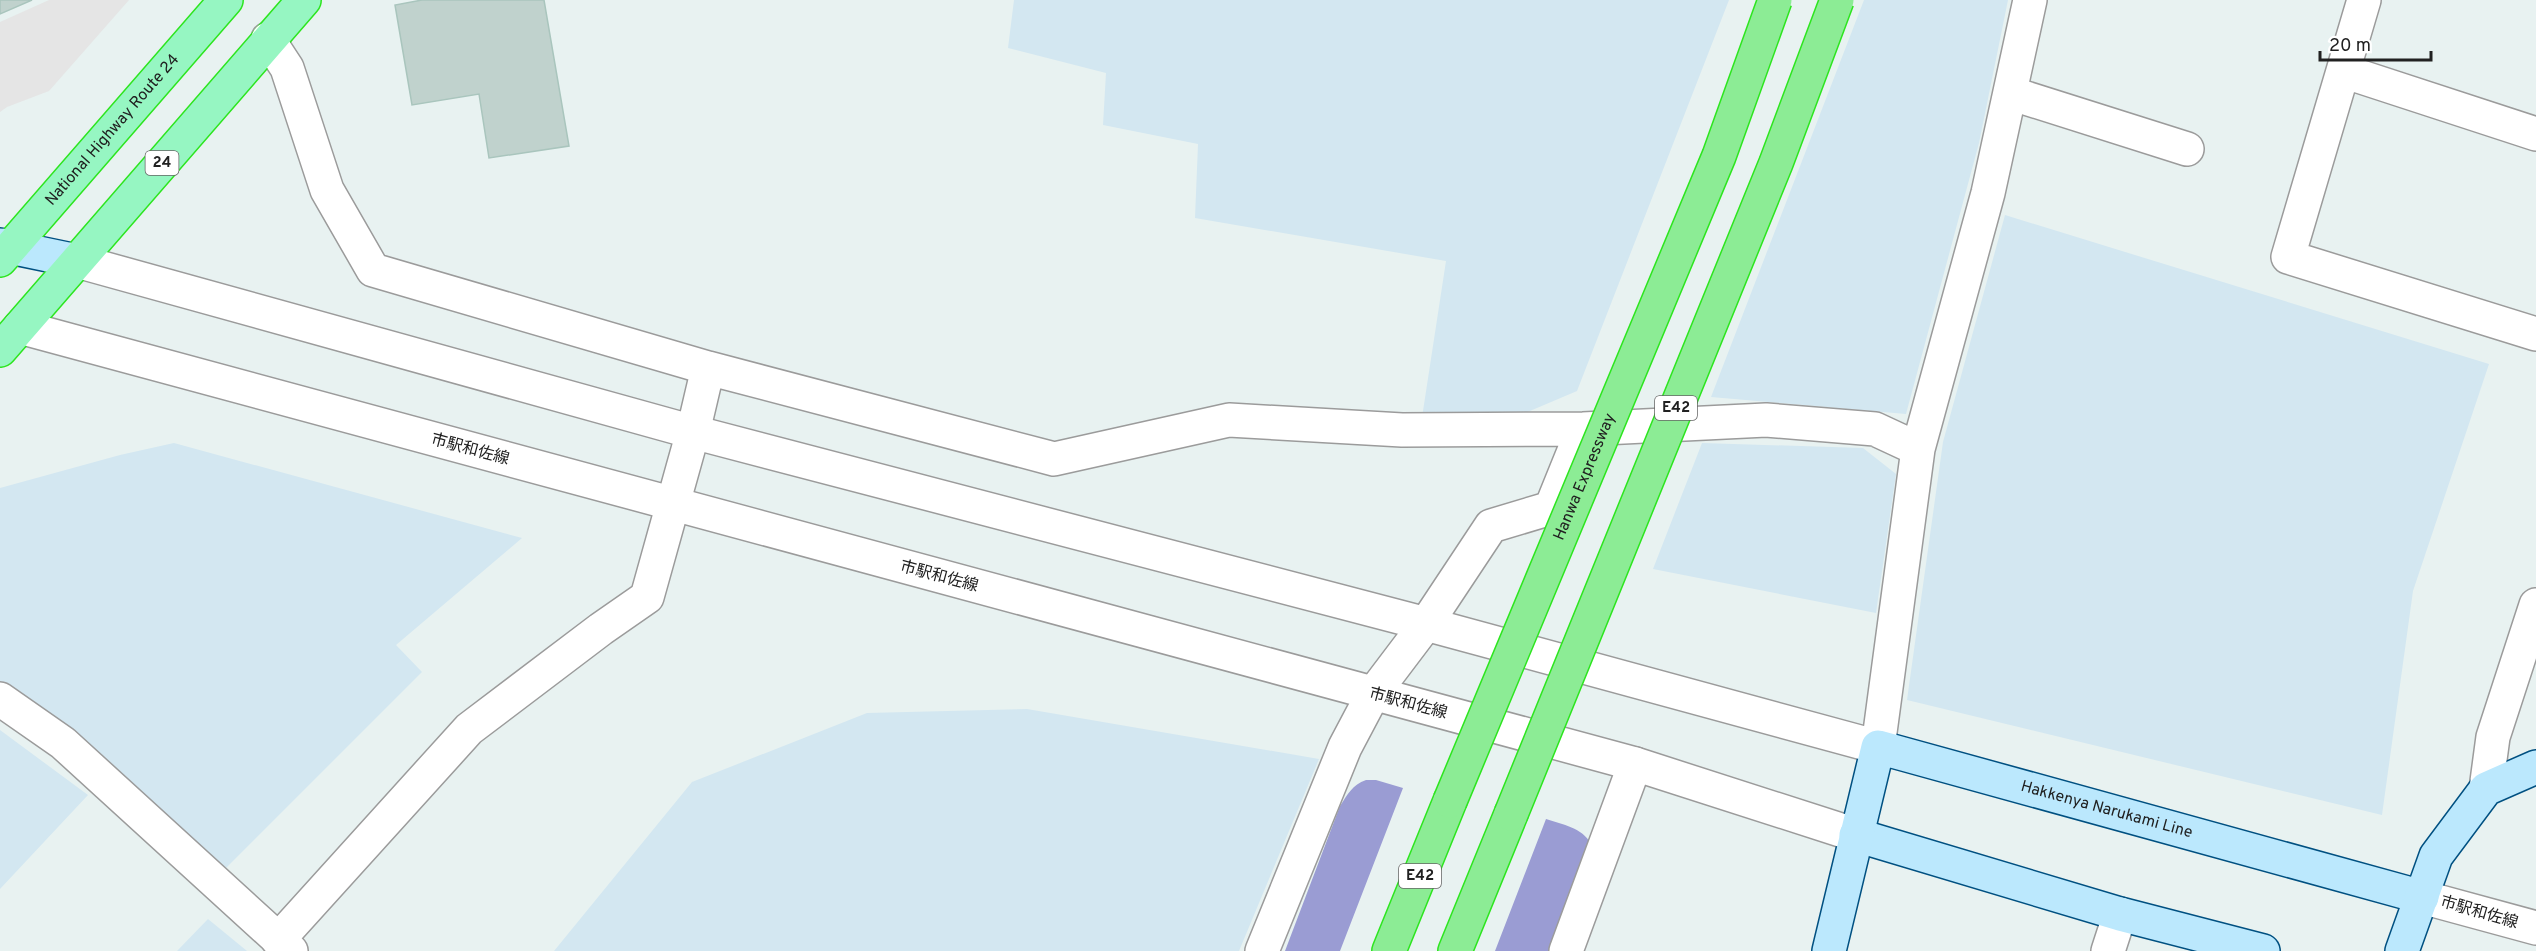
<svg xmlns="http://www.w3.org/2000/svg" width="2536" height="951" viewBox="0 0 2536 951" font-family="Overpass,'Noto Sans JP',sans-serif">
<rect width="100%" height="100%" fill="#e8f2f1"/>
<path fill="#d3e7f1" d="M1014 0H1729L1577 391 1523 414 1421 424 1446 261 1195 218 1198 144 1103 125 1106 73 1008 48Z
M1864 0H2008L1979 143 1906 414 1711 397Z
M2005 215 2489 364 2413 591 2382 815 1907 700 1943 442Z
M174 443 522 538 396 645 422 672 225 869 0 685V488L120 455Z
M1702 443 1863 448 1896 474 1876 613 1653 569Z
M1027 709 1319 759 1239 951H554L692 782 867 713Z
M0 730 88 795 0 889Z
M208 919 247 951H177Z"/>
<path fill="#9a9cd3" d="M1366 780H1376L1403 788 1340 951H1285L1340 806C1348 794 1352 785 1366 780Z
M1546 819C1563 825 1582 827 1591 844L1558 951H1495Z"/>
<path fill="#e5e5e5" d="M49 0H129L49 91 7 107 0 112V22Z"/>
<path fill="#c0d2cd" stroke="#a9c5bd" stroke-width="1.5" d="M0 0H32L0 14Z
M422 0H544L569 146 489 158 479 94 412 105 395 5Z"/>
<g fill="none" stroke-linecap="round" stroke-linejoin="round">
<defs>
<path id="minor" d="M2364 0 2288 257 2536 334
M268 39 287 68 327 190 373 270 708 368
M2343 71 2536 134
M2010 93 2187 149
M1878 747 1918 449 1988 193 2030 0
M2486 789 2493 737 2536 605
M278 940 469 729 601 629 647 597 693 432 708 368 1054 459 1229 420 1402 430 1583 429 1766 420 1875 429 1918 449
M1262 951 1345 747 1373 694 1426 624 1491 526 1551 508 1583 429
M1566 951 1635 764
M2108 951 2120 914"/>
<path id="tertiary" d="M77 261 693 432 1426 624 1878 747
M20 327 1635 764 1856 835
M0 699 63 743 291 951
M2422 897 2536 928"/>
<g id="secondary">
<path d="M0 245 77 261"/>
<path d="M1856 835 2120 914 2263 951"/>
<path id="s1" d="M1829 951 1878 747 2422 897"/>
<path d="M2402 951 2436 856 2486 789 2536 767"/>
</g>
<g id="trunk">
<path id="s2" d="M0 260 226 0"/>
<path d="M0 350 304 0"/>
</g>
<path id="motorway" d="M1389 951 1450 801
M1455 951 1511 814"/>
</defs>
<use href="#minor" stroke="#9b9b9b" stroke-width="36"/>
<use href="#tertiary" stroke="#9b9b9b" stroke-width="36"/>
<use href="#secondary" stroke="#005081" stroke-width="36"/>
<use href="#trunk" stroke="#2de51f" stroke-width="36"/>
<use href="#motorway" stroke="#2de51f" stroke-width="36"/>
<use href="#minor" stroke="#fff" stroke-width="33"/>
<use href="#tertiary" stroke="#fff" stroke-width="33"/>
<use href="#secondary" stroke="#bbe8fd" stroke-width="33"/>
<use href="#trunk" stroke="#96f6c2" stroke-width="33"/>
<use href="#motorway" stroke="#8cec95" stroke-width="33"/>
<defs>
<g id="motorway-bridge">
<path id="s3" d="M1450 801 1719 156 1775 0"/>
<path d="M1511 814 1776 163 1837 0"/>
</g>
</defs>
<use href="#motorway-bridge" stroke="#2de51f" stroke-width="36" stroke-linecap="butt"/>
<use href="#motorway-bridge" stroke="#8cec95" stroke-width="33"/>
</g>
<g text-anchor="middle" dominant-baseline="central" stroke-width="5" stroke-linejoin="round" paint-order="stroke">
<g fill="#fff" stroke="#646464" stroke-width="1.5">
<rect x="145.5" y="151" width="33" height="24" rx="4.5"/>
<rect x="1655" y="396" width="42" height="24" rx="4.5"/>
<rect x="1399" y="864" width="42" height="24" rx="4.5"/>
</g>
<g font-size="15" font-weight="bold" fill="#212121">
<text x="162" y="163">24</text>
<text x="1676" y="408">E42</text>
<text x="1420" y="876">E42</text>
</g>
<g font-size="16" fill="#212121" stroke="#fff">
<text stroke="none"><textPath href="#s2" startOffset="172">National Highway Route 24</textPath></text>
<text transform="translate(470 450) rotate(15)">市駅和佐線</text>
<text stroke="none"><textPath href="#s3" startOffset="351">Hanwa Expressway</textPath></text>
<text transform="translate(939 577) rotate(15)">市駅和佐線</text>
<text transform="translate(1408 704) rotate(15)">市駅和佐線</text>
<text stroke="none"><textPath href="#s1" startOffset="447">Hakkenya Narukami Line</textPath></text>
<text transform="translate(2479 913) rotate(16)">市駅和佐線</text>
</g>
</g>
<path d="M2320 51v9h111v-9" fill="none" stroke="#212121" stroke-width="3"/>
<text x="2329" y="51" font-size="18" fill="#212121" stroke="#ffffff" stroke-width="4.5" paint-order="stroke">20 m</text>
</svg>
